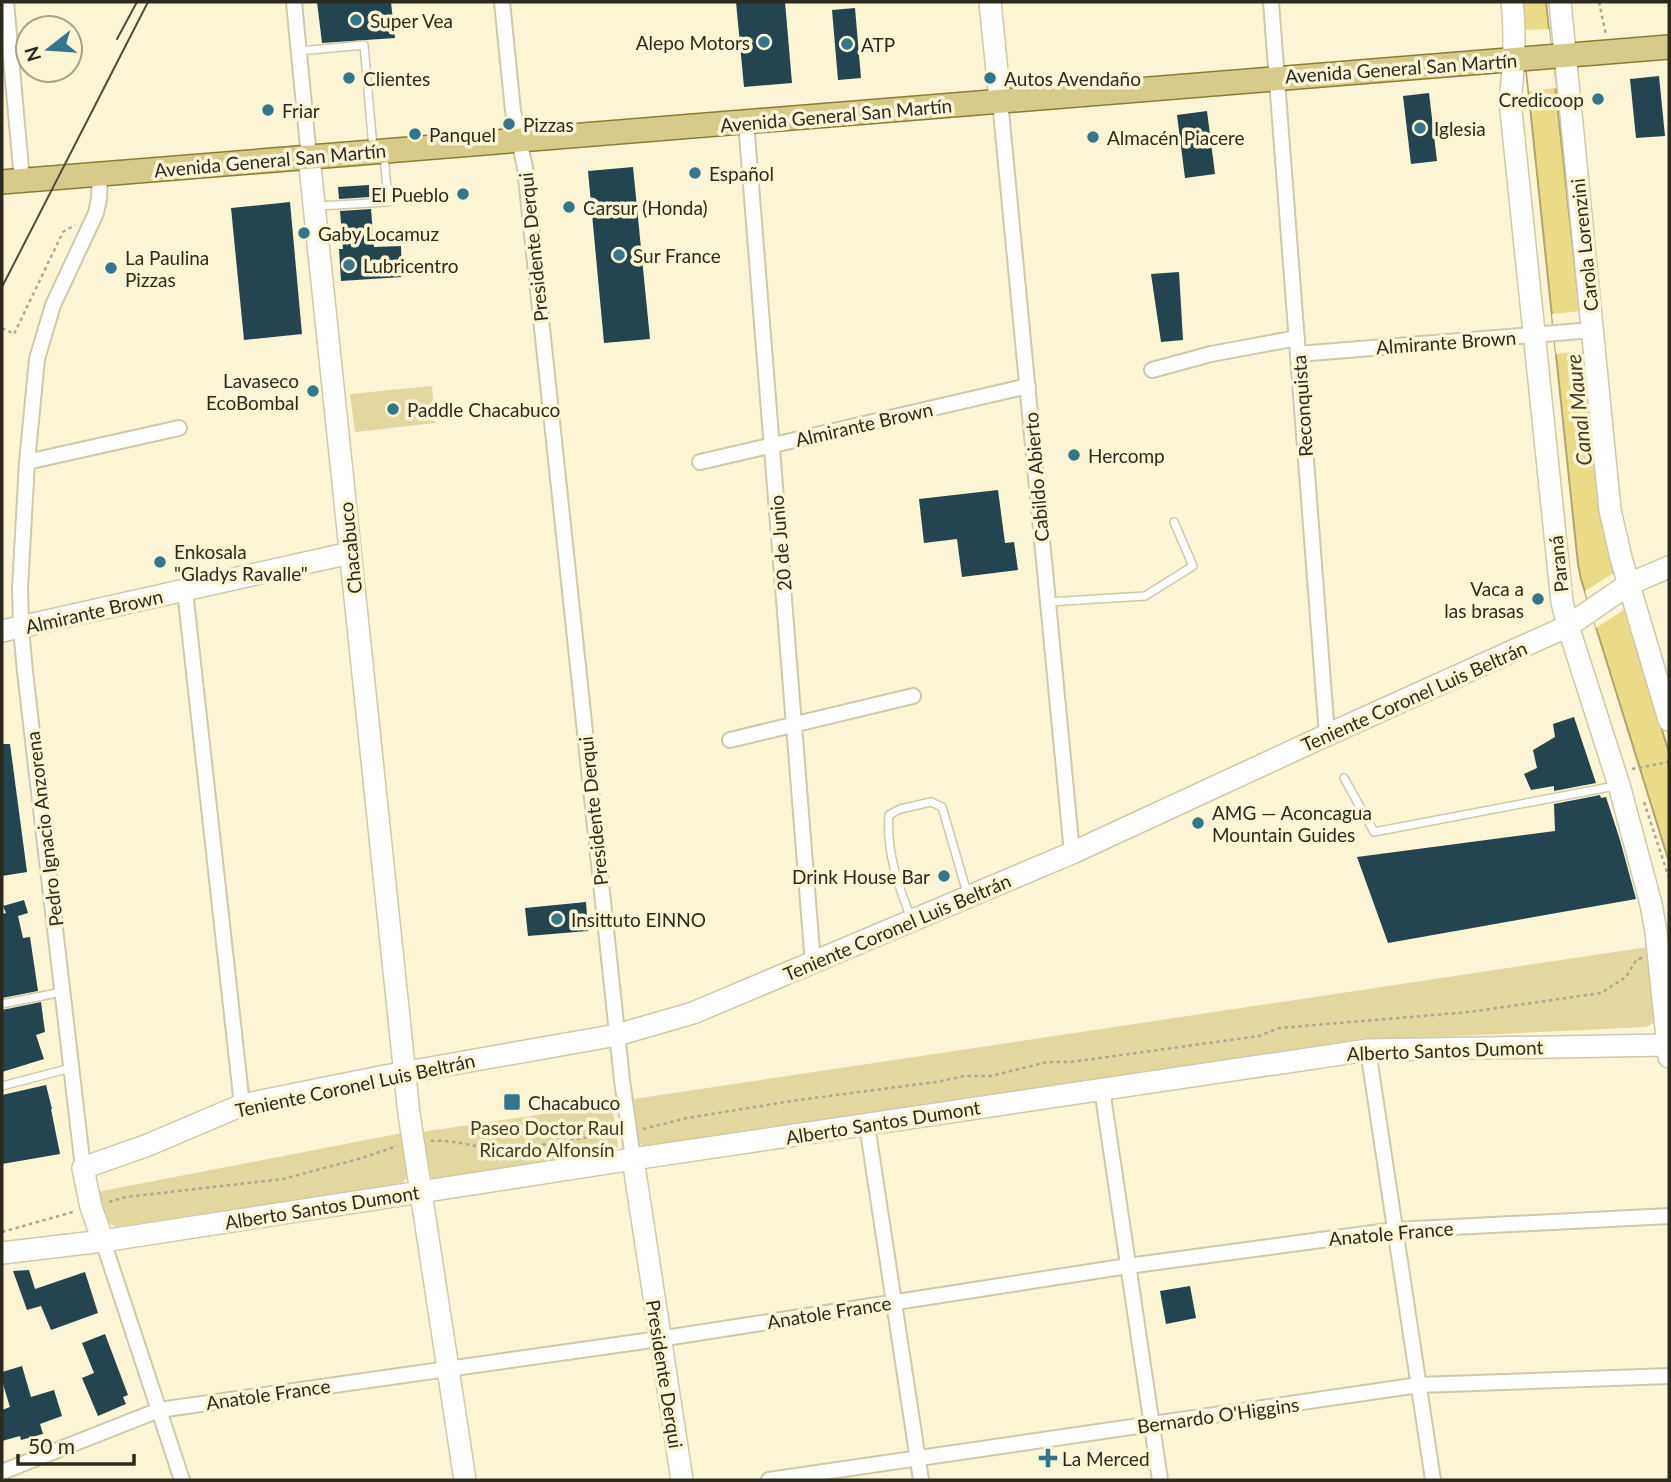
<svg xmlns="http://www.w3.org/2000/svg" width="1671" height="1482" viewBox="0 0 1671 1482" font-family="Lato,sans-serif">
<rect width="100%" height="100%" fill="#fbf5d5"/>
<path fill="#e2d89f" d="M432 386 435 423 355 432 350 394Z
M1648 947 1655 1022 1646 1027 1371 1040 642 1147 639 1141 634 1099Z
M612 1104 618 1146 616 1151 612 1153 441 1178 433 1179 427 1174 421 1132Z
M402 1133 408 1171 406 1179 400 1184 116 1227 105 1221 97 1192Z"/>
<path fill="#e9db88" stroke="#b0a668" stroke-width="2" d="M1519 2H1546L1603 524 1614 573 1669 753V862L1581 579 1578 564Z"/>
<path fill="#fbf5d5" d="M1549 29 1556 88 1529 91 1523 30Z
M1580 311 1585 351 1556 354 1552 314Z
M1614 573 1625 609 1596 628 1585 591Z"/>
<path fill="#24454f" d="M317 2H391L395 38 322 43Z
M736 2H785L792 83 744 87Z
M855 8 861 78 838 80 832 10Z
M1659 76 1665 136 1636 138 1630 79Z
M1429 93 1437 161 1411 164 1403 96Z
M1207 111 1215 174 1185 178 1177 115Z
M633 167 650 339 604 343 588 171Z
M369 185 370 197 339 199 338 187Z
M290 202 302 334 244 340 231 208Z
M371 209 374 247 401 246 402 277 341 281 339 249H343L340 211Z
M1179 272 1183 340 1161 342 1151 274Z
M998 490 1005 543 1014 542 1018 570 962 577 957 539 924 543 919 499Z
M1574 717 1596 783 1554 791V786L1531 790 1524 774 1537 768 1533 750 1555 737 1553 724Z
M2 744H10L27 872 2 876Z
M1600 795 1601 798 1606 797 1620 840 1636 899 1388 943 1357 857 1555 831 1554 804Z
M24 900 28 913 18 916 23 938 30 937 38 991 2 998V914L6 913 3 906Z
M586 902 588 931 528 936 525 908Z
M41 1002 45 1032 36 1035 44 1059 2 1072V1010Z
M46 1085 52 1109H51L60 1154 2 1164V1095Z
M29 1270 35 1289 85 1272 98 1313 51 1330 41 1306 27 1310 13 1271Z
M1190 1286 1196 1318 1166 1324 1160 1291Z
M105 1334 128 1395 123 1397 126 1404 98 1416 82 1378 94 1373 82 1343Z
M22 1366 31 1397 54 1390 62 1416 40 1424 43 1434 21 1440 20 1436 2 1441V1410L10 1407 2 1381V1372Z"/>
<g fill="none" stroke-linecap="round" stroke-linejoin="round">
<defs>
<path id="lane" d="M299 51 364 45 373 148
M318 206 388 202 384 154
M1048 602 1145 596 1193 566 1174 522
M1344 778 1374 832 1615 786
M911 918C898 886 886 850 889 815L900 809 931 802 942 807 968 896
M2 1004 62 992
M2 1086 71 1068"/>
<path id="street" d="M6 2 22 180
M294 2 309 157
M502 2 513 111 525 168 622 1080 633 1159
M1271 2 1327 735
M1000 101 1072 853
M746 122 813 964
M1298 354 1593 330
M1152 370 1211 354 1297 338
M27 462 179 428
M700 462 1028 386
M185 591 242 1105
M730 740 913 696
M1368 1050 1433 1480
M1102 1089 1160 1480
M867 1125 921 1480
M83 1168 25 672 21 628 20 588 27 462 37 359 53 305 96 213 99 199 100 174
M103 1241 182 1480
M2 1472 159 1410 659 1339 1128 1266 1395 1230 1669 1216
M769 1480 1419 1385 1669 1376"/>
<path id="secondary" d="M990 2 1000 101
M1512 2C1516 36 1514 67 1510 101L1562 602 1568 626 1619 785 1651 904 1656 932 1669 1057
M1560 2 1610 510 1621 558 1669 720
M309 157 409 1114 465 1480
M2 631 350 553
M633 1159 682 1480
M103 1241 91 1207 83 1168 148 1145 242 1105 385 1076 617 1035 693 1013 1072 853 1327 735 1568 626 1629 584 1669 567
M2 1253 103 1241 633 1159 1368 1050 1667 1045"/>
<path id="primary" d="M2 182 1669 47"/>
</defs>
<use href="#lane" stroke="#cec9aa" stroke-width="10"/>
<use href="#street" stroke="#cec9aa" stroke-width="18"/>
<use href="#secondary" stroke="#cec9aa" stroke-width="24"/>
<use href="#primary" stroke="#8a7d33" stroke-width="26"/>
<path stroke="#aea991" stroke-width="2.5" stroke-dasharray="3.5 3.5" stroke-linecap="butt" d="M1599 2 1606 35
M2 328 14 334 63 232 75 225
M1632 769 1669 762
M1644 802 1669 878
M643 1129 687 1118 798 1100 936 1082 964 1076H991L1047 1062H1071L1259 1036 1279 1028 1470 1012 1601 993 1626 977 1637 959 1642 958
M431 1141C454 1139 474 1148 496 1148 536 1149 576 1138 615 1133
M109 1202 126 1197 283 1179 362 1158 397 1146
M2 1232 73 1212"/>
<use href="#lane" stroke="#fff" stroke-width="7"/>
<use href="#street" stroke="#fff" stroke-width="14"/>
<use href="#secondary" stroke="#fff" stroke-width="21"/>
<use href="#primary" stroke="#d7cb8c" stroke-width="23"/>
<path stroke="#504d3e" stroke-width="2" d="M117 39 137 2
M2 287 148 2"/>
</g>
<g fill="#36768a" stroke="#fbf5d5" stroke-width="2.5">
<circle cx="356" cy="20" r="7"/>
<circle cx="764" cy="42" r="7"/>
<circle cx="847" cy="44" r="7"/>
<circle cx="349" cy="78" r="7"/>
<circle cx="990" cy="78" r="7"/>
<circle cx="1598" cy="99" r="7"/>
<circle cx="268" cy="110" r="7"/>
<circle cx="509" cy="124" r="7"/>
<circle cx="1420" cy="128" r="7"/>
<circle cx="415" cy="134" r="7"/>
<circle cx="1093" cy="137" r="7"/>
<circle cx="695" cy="173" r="7"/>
<circle cx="463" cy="194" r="7"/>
<circle cx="569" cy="207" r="7"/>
<circle cx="304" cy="233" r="7"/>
<circle cx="619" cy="255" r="7"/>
<circle cx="349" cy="265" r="7"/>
<circle cx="111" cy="268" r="7"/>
<circle cx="313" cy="391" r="7"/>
<circle cx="393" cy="409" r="7"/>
<circle cx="1074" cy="455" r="7"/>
<circle cx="160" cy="562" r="7"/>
<circle cx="1538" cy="599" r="7"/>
<circle cx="1198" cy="823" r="7"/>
<circle cx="944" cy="876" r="7"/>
<circle cx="557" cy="919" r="7"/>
<rect x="503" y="1093" width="18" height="18" rx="3.5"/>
<path d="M1044.5 1447.5h7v7h7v7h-7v7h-7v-7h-7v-7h7z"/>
</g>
<g text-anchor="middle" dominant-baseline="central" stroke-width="7" stroke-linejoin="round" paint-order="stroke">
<g font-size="19" fill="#2c2a1e" stroke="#fbf5d5" text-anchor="start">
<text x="370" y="20">Super Vea</text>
<text x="750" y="42" text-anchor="end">Alepo Motors</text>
<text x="861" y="44">ATP</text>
<text x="363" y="78">Clientes</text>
<text x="1004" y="78">Autos Avendaño</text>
<text x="1584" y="99" text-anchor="end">Credicoop</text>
<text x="282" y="110">Friar</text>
<text x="523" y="124">Pizzas</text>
<text x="1434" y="128">Iglesia</text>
<text x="429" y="134">Panquel</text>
<text x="1107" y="137">Almacén Piacere</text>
<text x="709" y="173">Español</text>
<text x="449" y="194" text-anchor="end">El Pueblo</text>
<text x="583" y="207">Carsur (Honda)</text>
<text x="318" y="233">Gaby Locamuz</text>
<text x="633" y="255">Sur France</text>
<text x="125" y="257">La Paulina<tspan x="125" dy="22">Pizzas</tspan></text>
<text x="363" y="265">Lubricentro</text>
<text x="299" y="380" text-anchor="end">Lavaseco<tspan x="299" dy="22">EcoBombal</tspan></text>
<text x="407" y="409">Paddle Chacabuco</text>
<text x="1088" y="455">Hercomp</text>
<text x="174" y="551">Enkosala<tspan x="174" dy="22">"Gladys Ravalle"</tspan></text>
<text x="1524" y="588" text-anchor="end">Vaca a<tspan x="1524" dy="22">las brasas</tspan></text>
<text x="1212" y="812">AMG — Aconcagua<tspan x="1212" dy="22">Mountain Guides</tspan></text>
<text x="930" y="876" text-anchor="end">Drink House Bar</text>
<text x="571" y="919">Insittuto EINNO</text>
<text x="528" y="1102">Chacabuco</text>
<text x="1062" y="1458">La Merced</text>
</g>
<g font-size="19" fill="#2c2a1e" stroke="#fbf5d5">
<text transform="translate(1401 68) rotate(-4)">Avenida General San Martín</text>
<text transform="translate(836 115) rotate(-5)">Avenida General San Martín</text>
<text transform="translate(270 160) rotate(-5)">Avenida General San Martín</text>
<text transform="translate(1584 245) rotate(-96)">Carola Lorenzini</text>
<text transform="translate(533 247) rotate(-96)">Presidente Derqui</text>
<text transform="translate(1446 342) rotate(-4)">Almirante Brown</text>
<text transform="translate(1302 406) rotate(-94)">Reconquista</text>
<text transform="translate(864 424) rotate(-13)">Almirante Brown</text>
<text transform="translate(1036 477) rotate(-95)">Cabildo Abierto</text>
<text transform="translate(780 543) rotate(-95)">20 de Junio</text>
<text transform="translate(350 548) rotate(-96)">Chacabuco</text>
<text transform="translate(1558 564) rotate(-96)">Paraná</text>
<text transform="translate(94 611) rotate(-13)">Almirante Brown</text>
<text transform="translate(1414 696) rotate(-24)">Teniente Coronel Luis Beltrán</text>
<text transform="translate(593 811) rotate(-96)">Presidente Derqui</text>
<text transform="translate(44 829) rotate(-97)">Pedro Ignacio Anzorena</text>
<text transform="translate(897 927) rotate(-23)">Teniente Coronel Luis Beltrán</text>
<text transform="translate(1445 1050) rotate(-2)">Alberto Santos Dumont</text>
<text transform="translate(355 1085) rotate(-12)">Teniente Coronel Luis Beltrán</text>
<text transform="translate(883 1122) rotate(-9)">Alberto Santos Dumont</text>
<text transform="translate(322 1207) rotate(-9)">Alberto Santos Dumont</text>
<text transform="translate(1391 1233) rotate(-5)">Anatole France</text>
<text transform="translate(829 1312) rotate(-9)">Anatole France</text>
<text transform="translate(665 1374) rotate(81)">Presidente Derqui</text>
<text transform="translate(268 1394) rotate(-8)">Anatole France</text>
<text transform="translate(1218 1415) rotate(-8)">Bernardo O'Higgins</text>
</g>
<g font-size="19" fill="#443d1a" stroke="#fbf5d5">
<text x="547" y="1127">Paseo Doctor Raul<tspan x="547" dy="22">Ricardo Alfonsín</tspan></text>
</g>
<g font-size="21" font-style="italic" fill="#443e1b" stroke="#fbf5d5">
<text transform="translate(1578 410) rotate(-96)">Canal Maure</text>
</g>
</g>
<rect width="1671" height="1482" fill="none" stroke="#2c2a1e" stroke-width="7"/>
<g transform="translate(49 49) rotate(253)"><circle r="33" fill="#fbf5d5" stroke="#a8a48c" stroke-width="2"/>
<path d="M0-5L12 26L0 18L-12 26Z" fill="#36768a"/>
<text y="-10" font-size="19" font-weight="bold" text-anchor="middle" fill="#2c2a1e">N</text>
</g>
<path d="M18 1454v10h116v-10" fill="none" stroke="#2c2a1e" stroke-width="3.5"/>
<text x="28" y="1454" font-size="21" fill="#2c2a1e" stroke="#fbf5d5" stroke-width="5" paint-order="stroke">50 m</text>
</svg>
